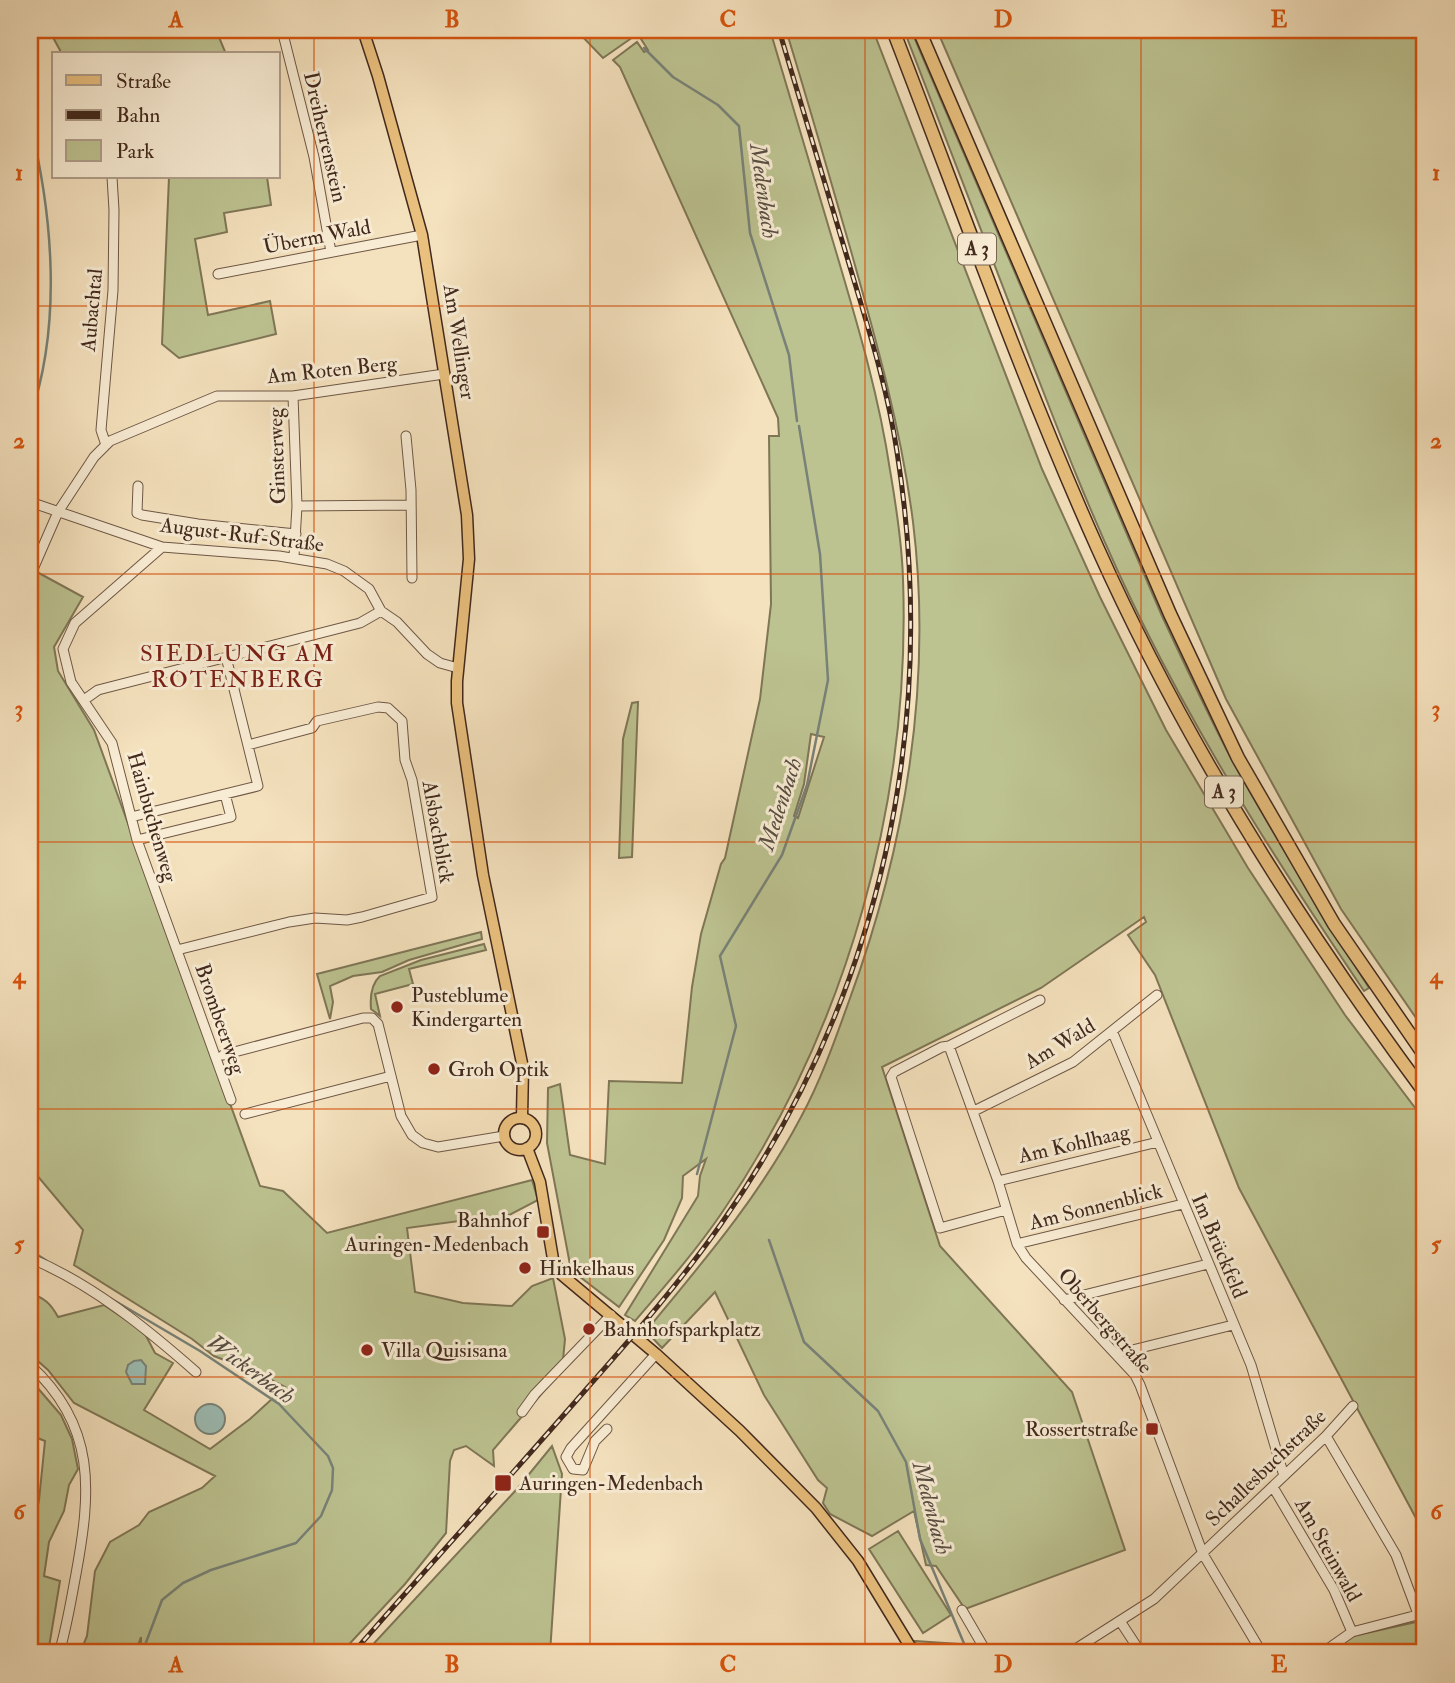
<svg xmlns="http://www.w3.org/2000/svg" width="1455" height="1683" viewBox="0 0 1455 1683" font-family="'IM FELL Double Pica',serif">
<rect width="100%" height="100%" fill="#f4e1bd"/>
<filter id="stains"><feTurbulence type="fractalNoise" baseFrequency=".00286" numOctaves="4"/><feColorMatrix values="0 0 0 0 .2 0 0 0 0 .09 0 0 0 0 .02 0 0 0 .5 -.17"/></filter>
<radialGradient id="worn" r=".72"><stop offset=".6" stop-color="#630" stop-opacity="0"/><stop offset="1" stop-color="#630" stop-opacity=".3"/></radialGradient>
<path fill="#bcc290" stroke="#7f7656" stroke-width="2" fill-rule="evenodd" d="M49 30H216L226 54H62Z
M576 30H643L603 58Z
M653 30H770C792 105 815 180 837 255 858 326 879 396 890 470 896 505 902 543 903 579 911 801 847 1030 721 1214 695 1252 665 1286 635 1321L625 1315 698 1196 700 1176 706 1159 683 1176 682 1198 664 1240 619 1307 571 1270 547 1143 548 1088 560 1084 570 1155 605 1164 609 1081 682 1083 692 987 701 934 721 864 725 858 760 699 771 604 769 436H779L778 418 620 67 613 60 637 42 644 52 648 50 641 39ZM811 734 824 737 798 818 794 816 804 784Z
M786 30H873L1042 469 1100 597 1166 730 1248 868 1345 1015 1425 1121V1535L1239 1188 1155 975 1128 935 1146 922 1144 917 1041 988 882 1067 940 1246 1072 1392 1125 1550 965 1609 936 1566 926 1565 914 1511 872 1536 830 1514 823 1503 827 1488 818 1480 764 1395 715 1292 662 1348 646 1331C703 1262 759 1197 801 1117 821 1080 835 1040 849 1001 905 849 933 684 913 522 901 427 875 336 849 244 828 172 808 101 786 30Z
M904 30H911L1162 616C1185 665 1207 713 1232 760 1275 838 1322 913 1369 988L1364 991C1285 874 1208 755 1145 628 1096 530 1057 428 1018 326 980 227 942 128 904 30Z
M937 30H1425V1031L1341 909 1226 699Z
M169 177H267L271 205 224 213 227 232 195 239 208 315 270 301 276 334 179 358 162 344Z
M37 572 83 597 54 647 58 671 94 730 260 1186 283 1191 327 1233 532 1180 538 1200 482 1229 459 1221 407 1228 415 1292 463 1303 512 1306 532 1286 553 1278 565 1339 562 1370 493 1450 494 1466 466 1446 454 1450 450 1461 446 1533 405 1584 341 1653H141V1637L135 1653H80L87 1636 95 1571 110 1542 139 1525 149 1512 202 1488 215 1476 74 1403 48 1370 30 1354V1294C44 1297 51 1304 58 1317L104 1305 144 1332 155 1353 173 1363 144 1410 210 1449 250 1419 285 1387 260 1374 214 1356 192 1339 74 1265 83 1230 35 1173 30 1160V588Z
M638 702 632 857 619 858 623 739 632 703Z
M481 932 482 939 409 960 382 972 353 976 330 986 333 1002 330 1019 317 974Z
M484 944 486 950 409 969 413 984 375 994 380 1016 371 1009C370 997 371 984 380 976L421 960Z
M30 1379 61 1415 72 1439 78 1469 69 1485 64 1511 49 1542 44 1576 60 1581 48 1653H30V1544L39 1500 45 1441 30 1435Z
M552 1446 562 1474 550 1653H365L517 1489Z
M898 1531 951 1615 923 1633 869 1549Z
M1425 1620V1653H1330L1353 1636Z
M915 1641 974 1645 979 1653H919Z"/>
<path fill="#9cbdb4" stroke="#788278" stroke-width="2" d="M141 1360 146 1366 145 1384H132L126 1372 128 1365 134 1361Z
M195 1419a15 15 0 1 1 30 0a15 15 0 1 1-30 0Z"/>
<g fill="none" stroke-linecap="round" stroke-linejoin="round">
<path stroke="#788278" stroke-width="2.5" d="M631 30 635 36
M644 48 673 77 718 105 739 126 750 233 789 355 797 421
M30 123C53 216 62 326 30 417
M697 1174 736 1026 720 956 782 855 807 785 828 680 820 554 799 426
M769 1240 804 1342 878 1411 906 1462 920 1539 968 1653
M30 1250 47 1261
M110 1298 200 1351 279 1404 328 1456 333 1468 332 1490 321 1516 296 1543 211 1570 183 1583 162 1600 142 1653"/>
<defs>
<path id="minor" d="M282 30 314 157 331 252
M218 274 422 235
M293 396 297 506 294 557
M406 436 411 490 412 578
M106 445 101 430 113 290 114 210 112 177
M138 486 137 513 142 515 198 524 296 534
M30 502 162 547 279 556 327 564 344 571 369 589 381 611 397 622 427 654 440 663 458 668
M297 506 411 505
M162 547 75 623 63 649 71 682 112 743 137 840 231 1100
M30 576 58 512 94 457 110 441 217 396H293L444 374
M84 700 98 690 360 623 381 611
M131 817 258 786 226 657
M137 840 231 817 225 794
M177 950 289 922 315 918 347 920 362 917 432 897 412 780 405 760 402 721 388 708 378 707 317 721 312 728 248 745
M1113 1033 1251 1365 1284 1476
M949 1046 998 1181 1017 1244 1026 1258 1135 1375 1140 1385 1203 1554 1262 1653
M223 1055 363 1018H372L378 1024 401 1116 412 1135 423 1143 438 1147 504 1136
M974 1111 1073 1062 1157 995
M245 1114 391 1076
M998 1181 1158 1142
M1006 1210 940 1228 891 1077 894 1072 942 1047 949 1046 1040 1000
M1017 1244 1183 1204
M30 1258C92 1284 146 1328 196 1372
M1064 1300 1208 1264
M1116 1354 1233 1325
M30 1365C97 1426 91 1492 76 1574 71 1600 67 1627 59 1653
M522 1412 535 1394 611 1315
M607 1429 595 1441 583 1470 573 1469 566 1457 571 1448 656 1354
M1326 1436 1396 1555 1418 1614
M1273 1487 1334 1590 1352 1632
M962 1610 987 1653
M1120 1621 1141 1653
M1073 1653 1074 1650 1154 1599 1326 1436 1353 1406
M1322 1653 1352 1632 1425 1613"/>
<path id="major" d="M363 30 378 76 422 235 467 515 469 559 457 681V703L483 875 523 1068 522 1117
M504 1134a16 16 0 1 1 32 0a16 16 0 1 1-32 0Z
M527 1148 540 1182 553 1259 562 1275 656 1354 740 1431 816 1508 858 1561 914 1653"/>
<path id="highway" d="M893 30C960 203 1022 380 1098 549 1185 743 1299 923 1425 1093
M919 30 1170 614 1238 758 1334 924 1425 1056"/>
</defs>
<use href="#minor" stroke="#6e5745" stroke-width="11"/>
<use href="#major" stroke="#42291d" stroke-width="13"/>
<use href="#highway" stroke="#42291d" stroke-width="15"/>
<use href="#minor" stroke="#f8ecd4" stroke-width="9"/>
<use href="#major" stroke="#eac07e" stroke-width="10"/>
<use href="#highway" stroke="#eac07e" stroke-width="12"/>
<defs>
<path id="rail" d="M353 1653C431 1563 511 1476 589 1386 635 1334 681 1281 721 1224 881 997 940 724 897 452 887 385 866 321 847 257 824 181 802 106 779 30"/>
</defs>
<use href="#rail" stroke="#42291d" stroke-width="5"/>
<use href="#rail" stroke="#f8ecd4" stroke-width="2.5" stroke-dasharray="8" stroke-linecap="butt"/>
</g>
<path fill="none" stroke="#d7540e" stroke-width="2" stroke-opacity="0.55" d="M314 30V1653M590 30V1653M865 30V1653M1141 30V1653M30 306H1425M30 574H1425M30 842H1425M30 1109H1425M30 1377H1425"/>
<g fill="#8f2418" stroke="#f8ecd4" stroke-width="2.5">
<circle cx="397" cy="1007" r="7"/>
<circle cx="434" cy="1069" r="7"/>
<rect x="536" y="1225" width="14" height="14" rx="3.5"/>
<circle cx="525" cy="1268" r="7"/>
<circle cx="589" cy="1329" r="7"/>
<circle cx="367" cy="1350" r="7"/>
<rect x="1145" y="1422" width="14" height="14" rx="3.5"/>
<rect x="494" y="1474" width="18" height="18" rx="3.5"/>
</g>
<g text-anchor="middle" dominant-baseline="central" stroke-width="6" stroke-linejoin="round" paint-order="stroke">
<g fill="#f8ecd4" stroke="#796454" stroke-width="2">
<rect x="958" y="233.5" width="38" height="31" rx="5"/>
<rect x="1205" y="776.5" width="38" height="31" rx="5"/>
</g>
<g font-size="19" font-weight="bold" fill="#42291d">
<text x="977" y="249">A 3</text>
<text x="1224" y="792">A 3</text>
</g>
<g font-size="21" fill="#42291d" stroke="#f8ecd4">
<text transform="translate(325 137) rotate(77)">Dreiherrenstein</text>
<text transform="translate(317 237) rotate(-11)">Überm Wald</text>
<text transform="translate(92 310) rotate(-85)">Aubachtal</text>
<text transform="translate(459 342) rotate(81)">Am Wellinger</text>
<text transform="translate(332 370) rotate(-6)">Am Roten Berg</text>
<text transform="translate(277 456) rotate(-92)">Ginsterweg</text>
<text transform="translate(242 535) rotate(7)">August-Ruf-Straße</text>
<text transform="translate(152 817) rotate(74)">Hainbuchenweg</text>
<text transform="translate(438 832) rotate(80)">Alsbachblick</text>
<text transform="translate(220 1019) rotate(71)">Brombeerweg</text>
<text transform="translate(1060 1044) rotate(-31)">Am Wald</text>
<text transform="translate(1074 1144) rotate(-13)">Am Kohlhaag</text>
<text transform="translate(1096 1207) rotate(-14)">Am Sonnenblick</text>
<text transform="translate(1219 1246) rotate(67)">Im Brückfeld</text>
<text transform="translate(1105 1321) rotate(49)">Oberbergstraße</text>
<text transform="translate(1266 1468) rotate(-44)">Schallesbuchstraße</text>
<text transform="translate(1328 1550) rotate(61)">Am Steinwald</text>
</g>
<g font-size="21" fill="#42291d" stroke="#f8ecd4" text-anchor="start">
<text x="411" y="995">Pusteblume<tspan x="411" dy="24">Kindergarten</tspan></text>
<text x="448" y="1069">Groh Optik</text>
<text x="529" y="1220" text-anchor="end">Bahnhof<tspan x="529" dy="24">Auringen-Medenbach</tspan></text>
<text x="539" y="1268">Hinkelhaus</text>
<text x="603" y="1329">Bahnhofsparkplatz</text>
<text x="381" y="1350">Villa Quisisana</text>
<text x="1138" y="1429" text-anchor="end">Rossertstraße</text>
<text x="519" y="1483">Auringen-Medenbach</text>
</g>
<g font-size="23" font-style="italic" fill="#584e43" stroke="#f8ecd4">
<text transform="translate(764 191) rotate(82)">Medenbach</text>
<text transform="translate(780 804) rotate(-72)">Medenbach</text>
<text transform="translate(251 1369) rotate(36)">Wickerbach</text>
<text transform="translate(932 1508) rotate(75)">Medenbach</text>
</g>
<g font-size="23" letter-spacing="2" fill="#7a1f14" stroke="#f8ecd4">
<text x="238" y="653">SIEDLUNG AM<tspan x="238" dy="26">ROTENBERG</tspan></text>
</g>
</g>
<rect width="1455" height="1683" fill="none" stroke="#f4e1bd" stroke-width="77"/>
<rect x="52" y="52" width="228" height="126" fill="#f8ecd4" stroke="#af9e8b" stroke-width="2"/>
<rect x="66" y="75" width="35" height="10" fill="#eac07e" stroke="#af9e8b" stroke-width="2"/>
<text x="116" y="88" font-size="21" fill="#42291d">Straße</text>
<rect x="66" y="110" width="35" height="10" fill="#42291d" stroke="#af9e8b" stroke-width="2"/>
<text x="116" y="122" font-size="21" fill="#42291d">Bahn</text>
<rect x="66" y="140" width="35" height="21" fill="#bcc290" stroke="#af9e8b" stroke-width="2"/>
<text x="116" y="158" font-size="21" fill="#42291d">Park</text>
<rect x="38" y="38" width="1378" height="1606" fill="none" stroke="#d7540e" stroke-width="2.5"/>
<g font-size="23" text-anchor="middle" font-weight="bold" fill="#d7540e">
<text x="176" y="27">A</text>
<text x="452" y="27">B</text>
<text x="728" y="27">C</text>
<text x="1003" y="27">D</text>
<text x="1279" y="27">E</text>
<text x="19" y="180">1</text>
<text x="1436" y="180">1</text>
<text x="19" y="448">2</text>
<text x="1436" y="448">2</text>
<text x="19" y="716">3</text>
<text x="1436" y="716">3</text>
<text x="19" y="983">4</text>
<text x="1436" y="983">4</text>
<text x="19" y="1251">5</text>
<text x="1436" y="1251">5</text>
<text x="19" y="1519">6</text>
<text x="1436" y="1519">6</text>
<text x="176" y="1672">A</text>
<text x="452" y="1672">B</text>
<text x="728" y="1672">C</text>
<text x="1003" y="1672">D</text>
<text x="1279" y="1672">E</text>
</g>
<rect width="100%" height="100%" filter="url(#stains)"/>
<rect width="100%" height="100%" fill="url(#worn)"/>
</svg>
